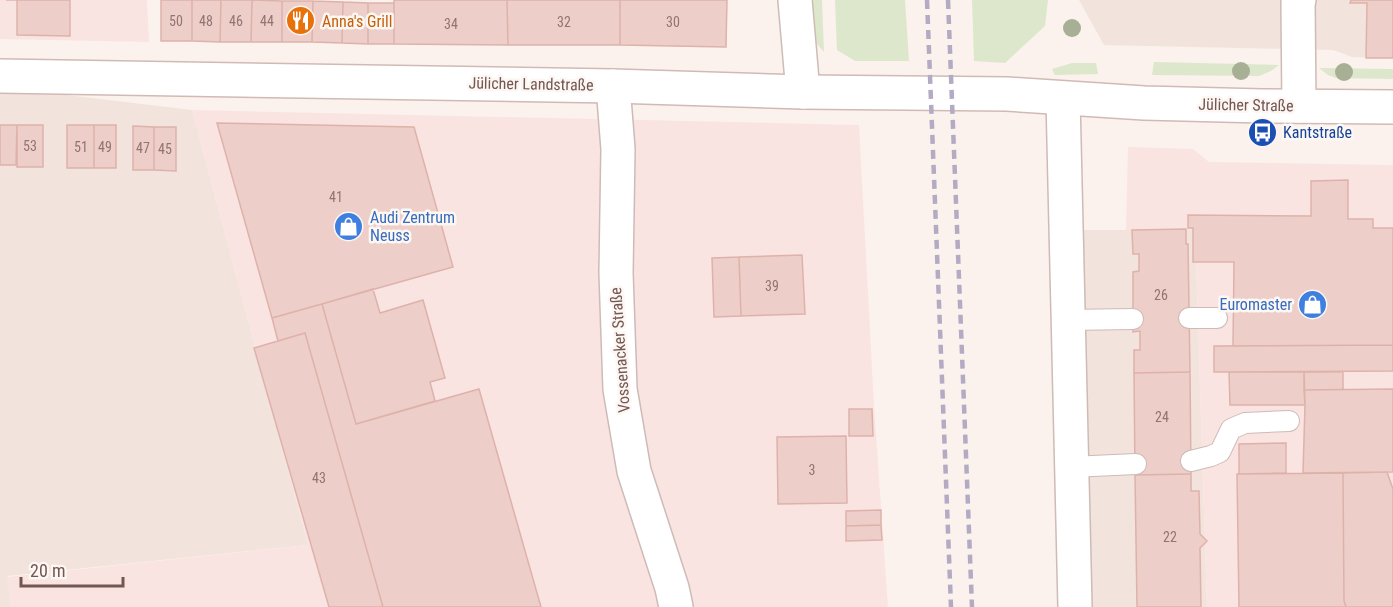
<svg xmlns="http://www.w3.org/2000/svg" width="1393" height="607" viewBox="0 0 1393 607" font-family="'Roboto Condensed',sans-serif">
<rect width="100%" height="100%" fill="#fbf2ed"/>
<path fill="#f2e3dc" d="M1079 0H1393V58L1352 57 1333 50 1104 45Z
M0 87 192 110 308 545 8 576 11 607H0Z
M1070 230H1195L1207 607H1080Z"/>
<path fill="#f9e4e2" d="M0 0H147L149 42 0 39Z
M192 110 859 125 874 406 888 607H11L7 577 308 545Z
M1128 147 1193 149 1209 162 1393 165V607H1207L1195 230H1126Z"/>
<path fill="#dde7cc" d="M811 0H822L824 52 817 44 813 32Z
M835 0H905L909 61H855L837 50Z
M972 0H1048L1045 26 1005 63 974 61Z
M1154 62 1279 65 1271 71 1259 76 1152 75Z
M1072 63H1096L1098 74 1055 75 1052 69Z
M1319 68 1393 69V79L1336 78 1328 75Z"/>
<path fill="#edcec8" stroke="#deb2aa" stroke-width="1.5" d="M6 0H70V36L17 35V0Z
M161 0H192V41H161Z
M192 0H221L220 42 192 41Z
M221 0H252L251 42H220Z
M252 0 282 1V42H251Z
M394 0H507L508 45 394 44Z
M507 0H620V45H508Z
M620 0H727L726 47 620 45Z
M1351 0H1393V58H1366L1367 3H1350Z
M282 1H313L312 42H282Z
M313 1 343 2 342 43 312 42Z
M343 2 368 3V44L342 43Z
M368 3H394V44H368Z
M217 123 414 127 453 267 272 318Z
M0 125H17L16 165H0Z
M17 125H43V167H17Z
M67 125H94V168H67Z
M94 125H116V168H94Z
M133 126 154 127V170H133Z
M154 127H176V171L154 170Z
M1348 180V219H1373V228H1393V345L1233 346 1234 262H1193V228H1188V215L1311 216V181Z
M1186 229V244H1188L1190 372 1134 373V350H1140V331L1133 332V272L1139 271V254H1133L1132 230Z
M802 255 805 314 741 316 739 257Z
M739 257 741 316 714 317 712 258Z
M373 289 380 313 423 300 445 378 430 382 435 401 356 424 322 304Z
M322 304 356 424 479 389 541 607H383L305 333 278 341 272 318Z
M305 333 383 607H329L254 348Z
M1393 345V371L1214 372V346Z
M1190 372 1191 474 1135 475 1134 373Z
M1229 372H1304L1305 405H1230Z
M1304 372H1343V390H1304Z
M1393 389V472L1303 473 1305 405 1304 390Z
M849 409H872L873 436H849Z
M846 436 847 503 778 504 777 437Z
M1286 443V473L1239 474V444Z
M1387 472 1393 489V607H1346L1344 601 1343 473Z
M1343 473 1344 601 1346 607H1239L1237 474Z
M1191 474V491H1199L1200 534 1207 541 1200 548 1201 607H1137L1135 475Z
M881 510V525L846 526V511Z
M881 525 882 540 846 541V526Z"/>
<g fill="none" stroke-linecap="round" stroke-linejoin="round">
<defs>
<path id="service" d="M1189 318H1217
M1068 320 1133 319
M1191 461 1211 456 1220 452 1231 429 1245 423 1289 421
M1071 467 1136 464"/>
<path id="minor" d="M613 86 618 149 616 273 620 389 634 471 672 588 676 607
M1063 99 1075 607
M1299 106 1298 2 1299 0"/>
<path id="tertiary" d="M795 0 803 92"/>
<path id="secondary" d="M0 76 613 86 803 92 1007 94 1144 103 1262 106 1393 107"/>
</defs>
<use href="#service" stroke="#cebbb6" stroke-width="22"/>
<use href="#minor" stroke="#cebbb6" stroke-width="36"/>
<use href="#tertiary" stroke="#cebbb6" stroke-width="36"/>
<use href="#secondary" stroke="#d1bab4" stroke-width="36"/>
<use href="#service" stroke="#fff" stroke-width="20"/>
<use href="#minor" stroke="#fff" stroke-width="33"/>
<use href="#tertiary" stroke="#fff" stroke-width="33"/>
<use href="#secondary" stroke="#fff" stroke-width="33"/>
<path stroke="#b3abc4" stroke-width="4.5" stroke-dasharray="9 6" stroke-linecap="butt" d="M927 0 951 607
M948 0 972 607"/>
</g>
<g fill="#a7af94">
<circle cx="1072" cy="28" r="9"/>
<circle cx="1241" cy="71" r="9"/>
<circle cx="1344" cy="72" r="9"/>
</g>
<defs>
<symbol id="restaurant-disc" viewBox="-11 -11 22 22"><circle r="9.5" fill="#e8710a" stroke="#fdf7f3"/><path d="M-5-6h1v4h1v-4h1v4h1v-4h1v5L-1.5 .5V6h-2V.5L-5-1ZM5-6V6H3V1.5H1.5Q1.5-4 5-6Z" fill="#fff"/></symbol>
<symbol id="bus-disc" viewBox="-11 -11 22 22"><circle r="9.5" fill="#1a4fb4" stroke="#fdf7f3"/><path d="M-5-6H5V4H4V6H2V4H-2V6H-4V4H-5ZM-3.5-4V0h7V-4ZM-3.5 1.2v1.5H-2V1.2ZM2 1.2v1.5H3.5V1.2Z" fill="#fff"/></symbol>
<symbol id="shop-disc" viewBox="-11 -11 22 22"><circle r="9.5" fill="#3f7fe0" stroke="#fdf7f3"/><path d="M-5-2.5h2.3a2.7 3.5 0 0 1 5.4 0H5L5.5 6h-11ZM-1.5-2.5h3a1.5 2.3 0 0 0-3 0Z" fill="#fff"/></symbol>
</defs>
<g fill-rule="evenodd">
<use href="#restaurant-disc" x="284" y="4" width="33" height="33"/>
<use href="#bus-disc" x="1246" y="116" width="33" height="33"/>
<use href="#shop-disc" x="332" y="210" width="33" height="33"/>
<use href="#shop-disc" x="1296" y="288" width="33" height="33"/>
</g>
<g text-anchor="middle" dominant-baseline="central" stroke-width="5" stroke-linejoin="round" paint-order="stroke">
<g font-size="14" fill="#927470">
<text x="176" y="21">50</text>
<text x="206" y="21">48</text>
<text x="236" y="21">46</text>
<text x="267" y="21">44</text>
<text x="564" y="22">32</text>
<text x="673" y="22">30</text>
<text x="451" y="24">34</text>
<text x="30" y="146">53</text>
<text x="81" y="147">51</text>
<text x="105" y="147">49</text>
<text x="143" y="148">47</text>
<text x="165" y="149">45</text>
<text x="336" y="197">41</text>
<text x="772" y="286">39</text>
<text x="1161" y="295">26</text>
<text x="1162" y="417">24</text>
<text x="812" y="470">3</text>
<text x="319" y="478">43</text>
<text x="1170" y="537">22</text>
</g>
<g font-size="16" fill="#c56008" stroke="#fdf7f3" text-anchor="start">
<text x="322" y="21">Anna's Grill</text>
</g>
<g font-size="16" fill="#745652" stroke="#fdf7f3">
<text transform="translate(531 84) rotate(1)">Jülicher Landstraße</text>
<text transform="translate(1246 105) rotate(1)">Jülicher Straße</text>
<text transform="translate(620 350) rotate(-94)">Vossenacker Straße</text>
</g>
<g font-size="16" fill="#164399" stroke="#fdf7f3" text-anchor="start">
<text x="1283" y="132">Kantstraße</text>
</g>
<g font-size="16" fill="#366cbe" stroke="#fdf7f3" text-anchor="start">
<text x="370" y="217">Audi Zentrum<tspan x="370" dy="18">Neuss</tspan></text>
<text x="1292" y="304" text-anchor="end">Euromaster</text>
</g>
</g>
<path d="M21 577v9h102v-9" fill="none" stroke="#745652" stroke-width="3"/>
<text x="30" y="577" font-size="18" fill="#745652" stroke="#fdf7f3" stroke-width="4.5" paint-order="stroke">20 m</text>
</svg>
